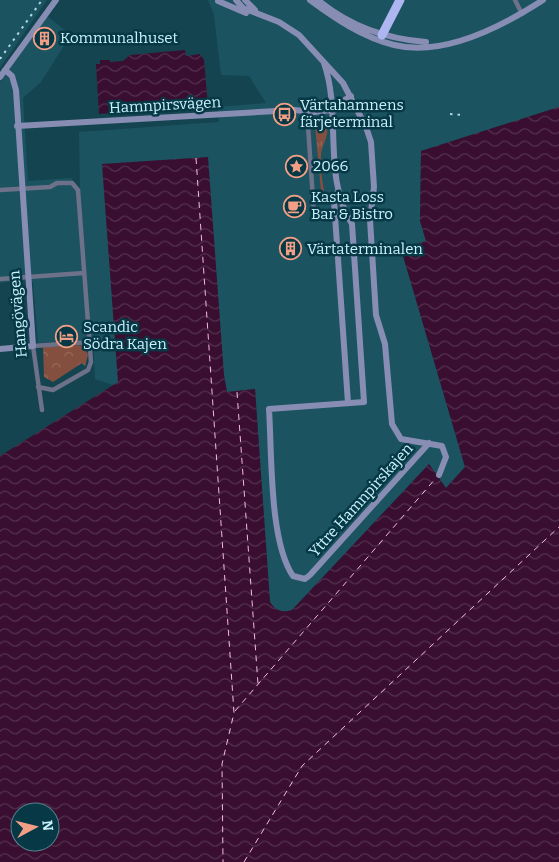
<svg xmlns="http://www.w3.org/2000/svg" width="559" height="862" viewBox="0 0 559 862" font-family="Bitter,serif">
<defs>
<pattern id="grass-tufts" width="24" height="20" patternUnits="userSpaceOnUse" patternTransform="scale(1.25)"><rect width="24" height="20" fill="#854f3f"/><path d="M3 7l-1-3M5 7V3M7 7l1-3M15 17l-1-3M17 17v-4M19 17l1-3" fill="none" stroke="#95695c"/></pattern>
<pattern id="park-crowns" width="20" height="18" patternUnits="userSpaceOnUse" patternTransform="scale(1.25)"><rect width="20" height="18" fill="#854f3f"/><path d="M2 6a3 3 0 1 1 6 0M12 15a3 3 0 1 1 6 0" fill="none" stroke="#95695c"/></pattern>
<pattern id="water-waves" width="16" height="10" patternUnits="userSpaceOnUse" patternTransform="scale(1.25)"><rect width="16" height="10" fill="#390e30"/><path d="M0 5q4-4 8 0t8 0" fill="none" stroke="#54324f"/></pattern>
</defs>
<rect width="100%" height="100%" fill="#144450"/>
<path fill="#1c5360" d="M0 0H47L0 68Z
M208 0H559V107L421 151 420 221 426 241 401 249 465 467 446 488 429 464 292 610 284 612 274 608 270 602 255 389 227 392 224 375 118 382 113 385 95 379 93 339 38 343 33 282 22 280 0 283V82L47 16 67 32 65 44 41 82 23 98 28 181 71 178 80 189 79 132 219 122 218 107 266 103 249 76 221 75 214 15Z"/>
<path fill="url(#grass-tufts)" d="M327 123C329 139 322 143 321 155 320 169 322 178 324 191H321L315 125Z"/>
<path fill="url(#park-crowns)" d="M85 345 88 355 85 366 82 363 53 382 44 377 43 347Z"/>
<path fill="url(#water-waves)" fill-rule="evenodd" d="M185 50 186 56 200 54 204 60 208 106 99 114 96 64H100V60H110V62L123 61 130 55Z
M559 107V862H0V456L118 382 102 164 208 157 224 375 227 392 255 389 270 602C276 611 282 613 292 610L429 464 446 488 465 467 401 249 426 241 420 221 421 151ZM20 812H50V842H20Z"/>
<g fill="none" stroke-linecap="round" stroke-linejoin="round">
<path stroke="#f7bae5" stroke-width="1" stroke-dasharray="6 5" stroke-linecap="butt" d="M196 158 234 713 222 764 223 862
M237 392 258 684
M235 711 436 478
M244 862 302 766 559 527"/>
<path stroke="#6d7189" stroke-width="4.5" d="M515 0 522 14
M314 112 310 115 308 126 314 214
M0 190 50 187 57 183H72L78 190 91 362 88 370 53 390 38 387
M0 279 84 273
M42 410 33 346 89 342"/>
<path stroke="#878db3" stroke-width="6" d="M236 0 243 8 279 22 299 35 343 83 366 127 371 142 374 187 370 220 376 315 385 344 392 424 401 439 442 446 446 457 439 475
M245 0 255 10
M310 0C336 19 362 37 394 45 443 57 503 26 543 0
M318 0C349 26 387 39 426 42
M218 1 246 13
M324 63C342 114 322 177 352 224L364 402 269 409C272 453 269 541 293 576L305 579 310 575 429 443
M0 77 56 0
M333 107 351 96
M17 126 294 110 314 112 357 107
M338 191 334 201 348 403
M0 349 33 346 16 90 12 76 5 70"/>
<path stroke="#adb6f0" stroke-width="9" d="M382 35 400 0"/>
<path stroke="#afd9e4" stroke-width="2" stroke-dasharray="2.5 5" stroke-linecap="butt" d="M0 59 42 0
M450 114 462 115"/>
</g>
<defs>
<symbol id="building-ring" viewBox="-11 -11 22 22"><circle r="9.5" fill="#063945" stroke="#f39f85" stroke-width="1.5"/><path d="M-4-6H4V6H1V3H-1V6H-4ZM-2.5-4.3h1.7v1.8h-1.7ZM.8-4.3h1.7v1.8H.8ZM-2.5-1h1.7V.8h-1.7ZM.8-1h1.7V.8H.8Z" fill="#f39f85"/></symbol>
<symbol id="bus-ring" viewBox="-11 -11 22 22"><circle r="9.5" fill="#063945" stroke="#f39f85" stroke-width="1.5"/><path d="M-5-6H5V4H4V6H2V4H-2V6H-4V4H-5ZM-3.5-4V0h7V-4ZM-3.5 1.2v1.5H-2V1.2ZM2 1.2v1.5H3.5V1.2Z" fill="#f39f85"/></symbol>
<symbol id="sight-ring" viewBox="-11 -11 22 22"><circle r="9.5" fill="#063945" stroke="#f39f85" stroke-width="1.5"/><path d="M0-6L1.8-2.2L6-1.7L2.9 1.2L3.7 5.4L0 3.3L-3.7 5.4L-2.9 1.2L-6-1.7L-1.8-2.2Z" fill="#f39f85"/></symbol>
<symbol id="cafe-ring" viewBox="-11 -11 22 22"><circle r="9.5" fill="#063945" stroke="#f39f85" stroke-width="1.5"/><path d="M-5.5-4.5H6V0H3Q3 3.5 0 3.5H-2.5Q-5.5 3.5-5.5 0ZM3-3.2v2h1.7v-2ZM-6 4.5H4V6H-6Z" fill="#f39f85"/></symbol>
<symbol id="hotel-ring" viewBox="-11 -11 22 22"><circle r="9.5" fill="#063945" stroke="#f39f85" stroke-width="1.5"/><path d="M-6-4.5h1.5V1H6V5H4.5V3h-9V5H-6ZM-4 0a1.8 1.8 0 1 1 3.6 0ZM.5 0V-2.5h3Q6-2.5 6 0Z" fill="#f39f85"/></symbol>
</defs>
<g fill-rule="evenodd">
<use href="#building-ring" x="32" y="26" width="25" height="25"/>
<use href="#bus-ring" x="272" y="102" width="25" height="25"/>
<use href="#sight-ring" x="284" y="154" width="25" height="25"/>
<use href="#cafe-ring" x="282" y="194" width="25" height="25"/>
<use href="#building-ring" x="278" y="236" width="25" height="25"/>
<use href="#hotel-ring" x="54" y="324" width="25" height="25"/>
</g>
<g text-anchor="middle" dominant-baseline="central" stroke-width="5" stroke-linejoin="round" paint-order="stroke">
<g font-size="15" fill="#c9f2fd" stroke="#063945" text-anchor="start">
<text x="60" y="38">Kommunalhuset</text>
<text x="300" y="105">Värtahamnens<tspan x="300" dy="17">färjeterminal</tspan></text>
<text x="313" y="166">2066</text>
<text x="311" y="197">Kasta Loss<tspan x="311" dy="17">Bar &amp; Bistro</tspan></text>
<text x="307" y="249">Värtaterminalen</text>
<text x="83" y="327">Scandic<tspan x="83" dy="17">Södra Kajen</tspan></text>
</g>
<g font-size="15" fill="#c9f2fd" stroke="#063945">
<text transform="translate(165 105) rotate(-3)">Hamnpirsvägen</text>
<text transform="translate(18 314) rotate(-95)">Hangövägen</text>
<text transform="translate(361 500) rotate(-48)">Yttre Hamnpirskajen</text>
</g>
</g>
<g transform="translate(35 827) rotate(83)"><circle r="24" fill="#063945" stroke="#54838f"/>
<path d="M0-4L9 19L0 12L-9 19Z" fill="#f39f85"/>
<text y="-8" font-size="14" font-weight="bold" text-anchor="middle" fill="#c9f2fd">N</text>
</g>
</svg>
